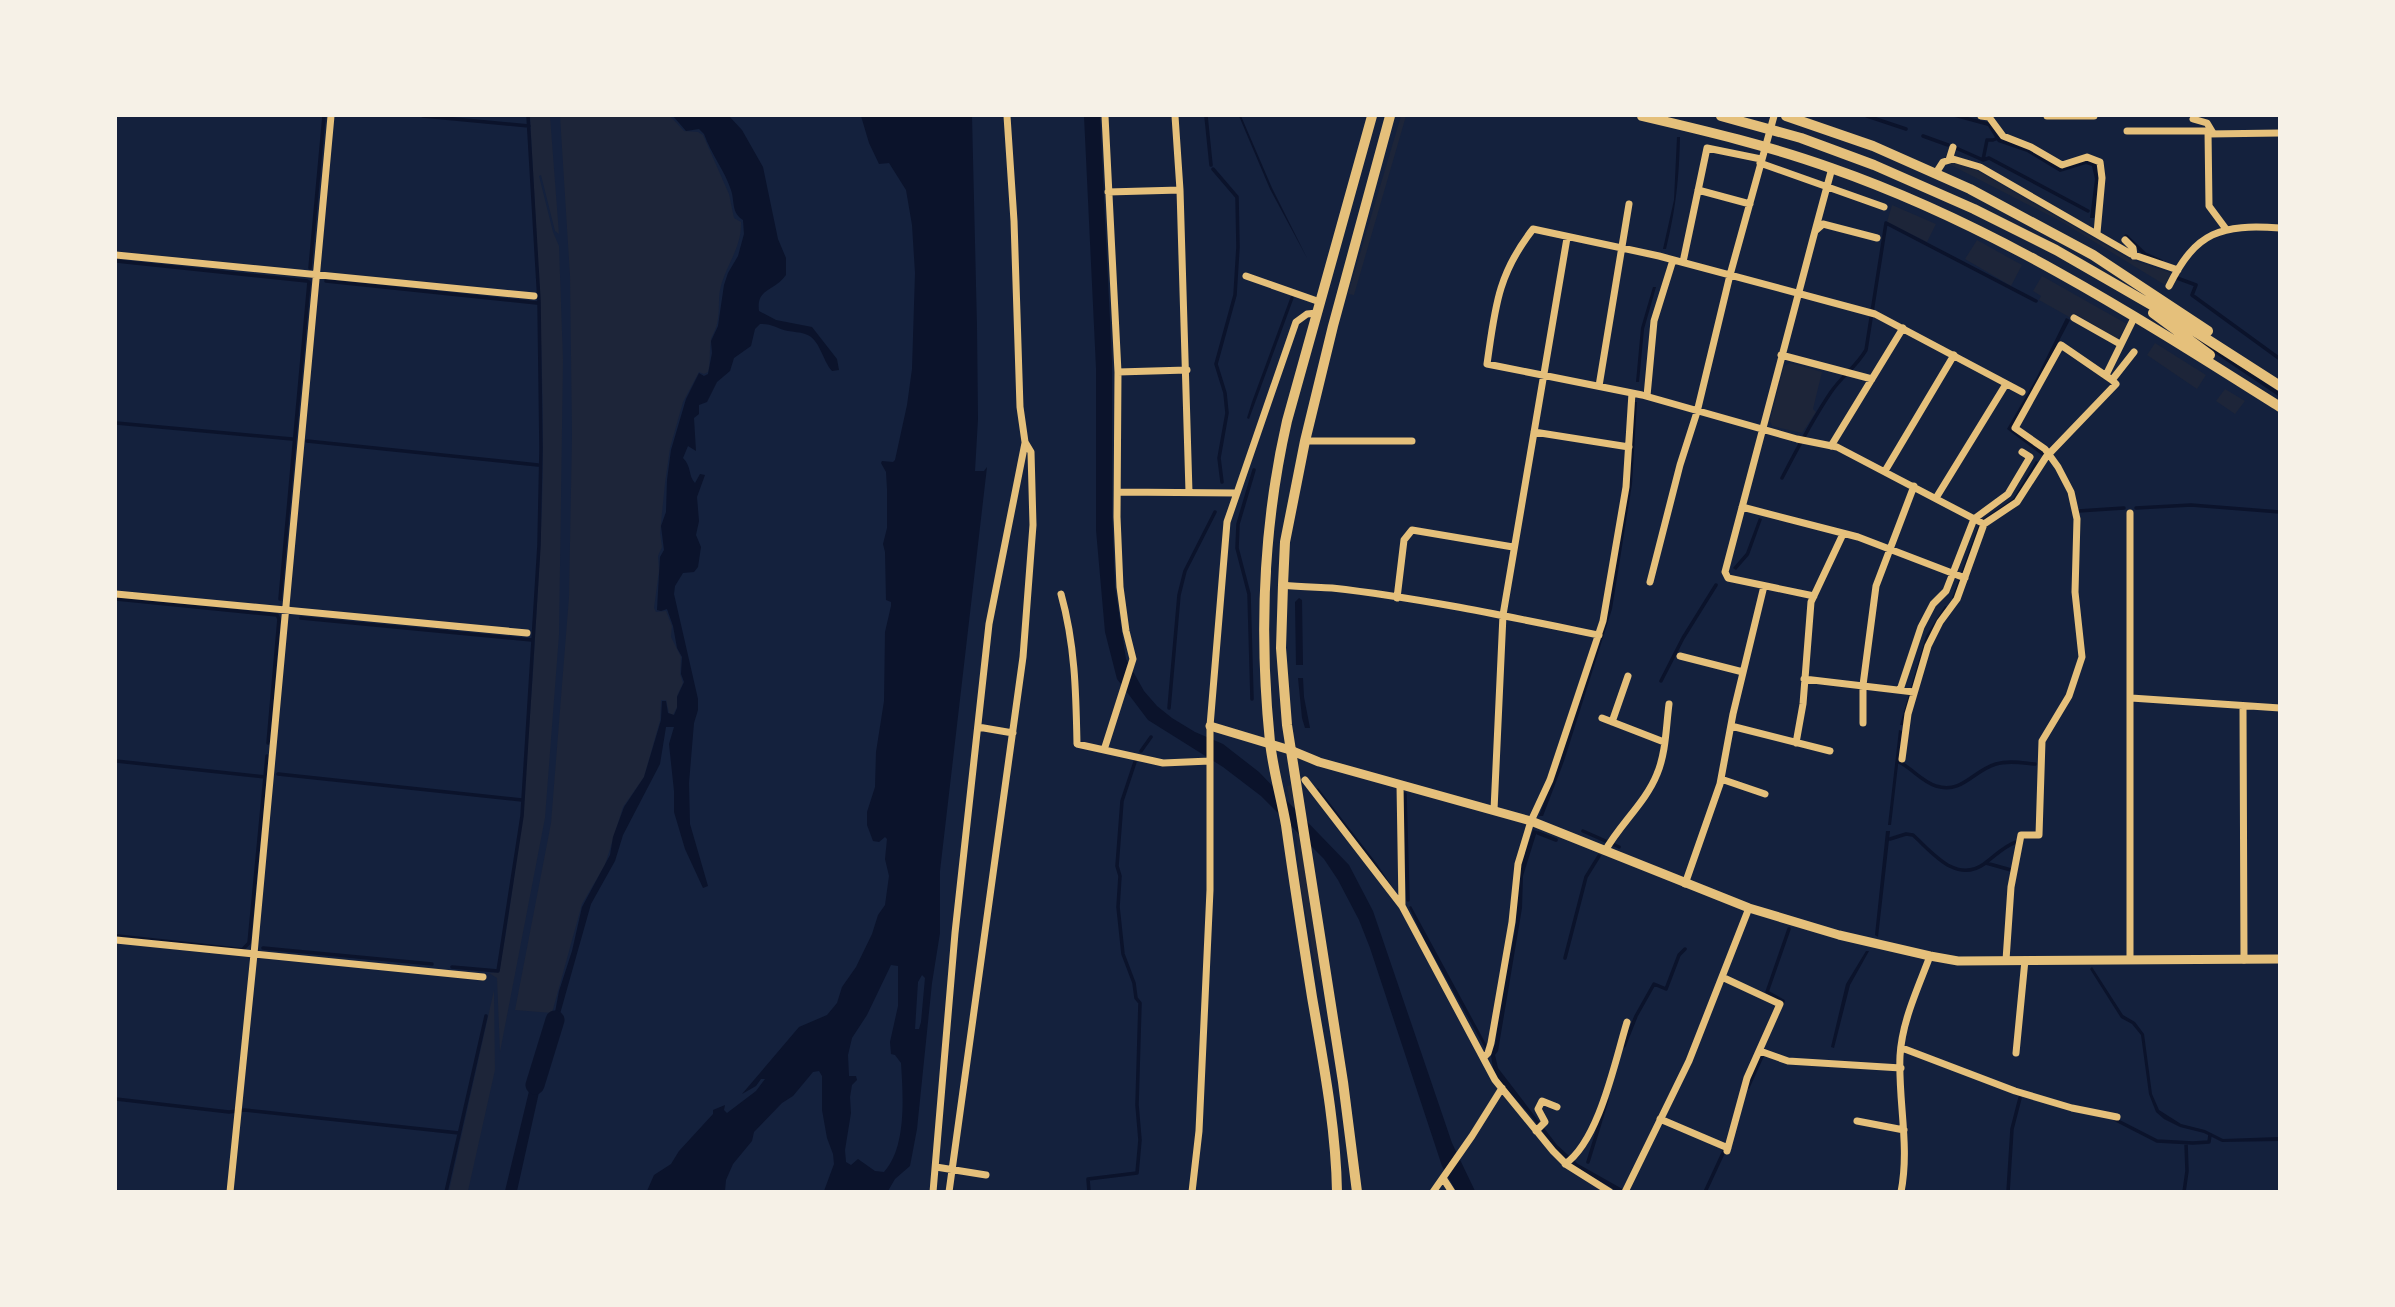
<svg xmlns="http://www.w3.org/2000/svg" width="2395" height="1307" viewBox="0 0 2395 1307" font-family="'Fira Sans Condensed',sans-serif">
<rect width="100%" height="100%" fill="#14213d"/>
<path fill="#1d2539" d="M530 116H550L559 234 555 231 541 175 539 176 553 232 559 246 563 360 559 635 545 818 500 1052 497 978 489 973 499 972C518 872 526 773 533 672 537 598 543 523 543 449 543 338 536 227 530 116Z
M560 116H670L684 131 698 132 703 135 729 194 734 218 741 222C742 248 725 266 720 290 718 301 720 313 717 324 716 329 713 334 711 339 709 350 711 361 708 372L704 374 699 372 683 402 670 448 665 483 660 533 662 547 658 556 659 571 654 608 656 612 666 611 672 626 671 637 681 657 680 674 683 683 677 696V707L673 715 669 713 666 700H661L660 721 644 777 623 807 605 865 582 904 552 1013 515 1010 551 823 569 597 572 435 570 276Z
M1401 116H1406L1354 295 1348 294Z
M1947 163H1955L1978 171 2130 259 2171 273 2165 285 2062 222Z
M1892 205 1936 224 1927 242 1887 222Z
M1977 240 2022 265 2011 286 1965 259Z
M2042 276 2127 324 2118 339 2074 313 2071 318 2039 300 2041 296 2033 291Z
M2155 343 2206 375 2197 389 2147 355Z
M1790 363 1822 372 1813 409 1816 412 1802 433 1772 426 1770 421 1784 366Z
M2225 389 2245 401 2235 414 2216 401Z
M1291 785 1323 980 1318 981 1300 883 1297 841 1287 786Z
M494 990 495 1070 468 1191H449Z"/>
<path fill="#0b132b" fill-rule="evenodd" d="M673 116H729L742 130 763 167 778 239 786 258V275C774 292 756 288 759 311L776 320 812 327 837 359 839 370 832 371C822 360 820 338 805 334 800 332 793 332 788 331 778 329 771 323 760 324L755 329 751 346 734 358 730 371 717 382 707 402 699 405V414L694 418 696 451 688 446 683 458C692 467 688 476 695 483L700 474 705 475 697 497 699 521 696 535 701 547 698 567 694 572 683 573 675 586 674 594 698 699V710L694 723 689 783 690 824 708 886 703 888 685 849 674 812V791L669 744 674 727H666L660 764 623 835 615 861 591 904 558 1021 553 1023 559 991 572 951 582 907 610 855 613 837 624 807 644 777 661 720 662 701H666L668 713 674 715 677 708V697L684 682 681 674 682 657 677 648 673 626 667 609 661 611 657 610 660 557 664 550 661 526 666 512 667 480 671 450 686 399 699 373 704 376 708 374 712 353 711 341 718 326 724 285 728 273 738 256 744 234 743 220C731 212 735 202 731 190 725 171 711 154 704 134L699 129 686 131Z
M861 116H972L977 327 978 419 975 471H984L987 467 940 871V933L932 983 917 1129 910 1166 895 1179 888 1191H824L834 1164 833 1154 827 1138 822 1110V1076L819 1071 813 1072 793 1096 782 1103 754 1132 752 1141 733 1164 726 1180 725 1191H647L654 1175 671 1164 679 1151 713 1114V1110L725 1105 724 1110 727 1113 756 1091 765 1079H761L756 1086 742 1094 799 1027 827 1015 837 1003 842 987 856 967 872 934 878 915 885 905 889 876 885 859 887 839 885 837 879 842 873 841 867 825V812L875 787 876 752 884 701 885 632 891 606V602L886 600 885 552 883 544 887 528V489L886 472 881 463 882 461 893 462 895 460 907 405 912 369 915 273 912 225 906 190 889 163 879 164 869 143ZM891 965 898 966V1006L890 1042 891 1054 895 1055 901 1063C903 1095 907 1147 884 1172L875 1171 858 1159 851 1165 846 1162 845 1150 851 1113 850 1097 852 1085 857 1080 856 1076H849L848 1055 852 1038 867 1015ZM922 975 925 978 921 1022 919 1029H915L918 982Z
M1084 116H1100L1112 362V514L1115 587 1126 659 1144 691 1157 706 1172 718 1195 732 1223 744 1259 772 1349 865 1373 911 1452 1143 1475 1191H1456L1442 1166 1370 948 1359 920 1338 880 1324 859 1261 796 1223 767 1148 720 1117 679 1105 632 1096 530V368Z
M1239 116H1241L1272 188 1307 258 1270 189Z
M1951 116H1964L1991 123 2001 138 2030 149 2061 167 2086 160 2096 163 2099 179 2094 218H2090L2095 179 2092 166 2086 164 2060 172 2027 152 1998 142 1988 126Z
M1677 137H1680C1679 179 1676 208 1666 249H1663L1674 200Z
M1653 287H1656L1644 329 1639 382H1636L1641 328Z
M1291 296 1294 297 1249 419 1247 418 1252 402Z
M2066 318 2070 320 2013 428 2044 453 2043 456 2007 429 2036 379Z
M1634 402H1637L1632 484 1612 609 1564 761 1543 816H1539L1559 764 1609 608Z
M2036 461 2038 462 2014 501 1982 524 1954 600 1952 598 1980 521 2013 499Z
M1759 518 1762 519 1749 555 1736 570 1733 568 1746 553Z
M1299 598 1302 600 1303 665H1296L1295 602Z
M1945 606 1948 608 1941 616 1903 725H1900L1926 636Z
M1298 678H1303L1304 697 1310 728H1305L1302 718Z
M1899 730 1902 731 1891 825H1888Z
M1318 788 1377 864 1396 893 1317 789Z
M1533 830 1537 831 1523 876 1522 908 1498 1051 1495 1055 1498 1068 1557 1145 1578 1164 1626 1191H1617L1572 1165 1557 1151 1531 1116 1500 1082 1493 1068 1491 1055 1496 1041 1499 1009 1515 931 1519 870Z
M1886 831H1890L1878 937 1875 935Z
M1411 906 1487 1046 1485 1048 1424 939 1409 907Z
M116 934 243 948 244 950 116 936Z
M1866 951H1869L1850 985 1834 1048 1831 1047 1846 984Z
M2092 967 2123 1015 2135 1022 2144 1034 2152 1094 2159 1110 2181 1124 2205 1130 2223 1139 2279 1137V1141L2222 1142 2204 1133 2180 1127 2164 1119 2156 1112 2149 1094 2141 1035 2132 1024 2121 1018 2090 969Z
M546 1061 517 1191H505L536 1062Z"/>
<g fill="none" stroke-linecap="round" stroke-linejoin="round">
<path stroke="#0b132b" stroke-width="3.5" d="M423 116 529 126
M1206 116 1211 165
M1867 116 1906 129
M1923 136 1948 145
M1956 148 1983 160 1989 158 2088 211
M1983 160 1987 140H1993L1998 138
M1213 169 1237 197 1238 247 1235 295 1216 364 1225 393 1227 413 1219 458 1222 482
M2126 236 2145 254 2161 261
M116 261 307 281
M310 268 324 116
M2177 278 2196 285 2192 295 2280 359
M326 281 537 303
M2197 339 2280 395
M116 423 292 439
M307 441 538 465
M1782 478C1797 449 1812 420 1831 392 1842 376 1856 367 1866 350L1886 223 2036 301
M2136 508 2191 505 2280 512
M2078 511 2124 508
M116 599 277 615 279 619 268 743
M280 599 309 282
M301 618 532 640
M1661 681 1683 638 1716 585
M1252 699 1249 594 1237 548 1238 524 1254 470
M1169 708 1179 595 1185 571 1215 512
M1141 751 1151 737
M116 761 265 777
M1899 762C1913 769 1921 781 1936 786 1963 794 1972 771 1996 764 2009 760 2023 763 2035 764
M278 774 522 800
M1405 794 1408 900
M1583 831 1619 847
M1538 833 1556 840
M1890 839 1906 834 1913 835C1932 852 1956 884 1984 864 1995 856 2004 846 2016 842
M1986 863 2011 870
M244 948 249 943 267 756
M263 948 432 964
M1565 958 1586 877 1599 856
M452 967 498 971 522 816 539 545 541 449 539 301 528 116
M1781 1006 1783 1001 1767 992 1789 929
M1624 1046 1636 1016 1654 984 1666 989 1679 955 1685 949
M1748 1087 1763 1054
M116 1099 229 1112 245 1110 459 1133
M2116 1120 2157 1141 2193 1143 2209 1142 2210 1135
M1588 1162 1607 1100
M446 1192 486 1016
M1089 1192 1088 1179 1137 1173 1140 1140 1137 1105 1140 1003 1136 998 1134 983 1123 954 1118 907 1120 876 1117 866 1122 801 1135 762
M1705 1192 1724 1151
M2008 1192 2012 1129 2020 1098
M2184 1192 2187 1171 2186 1143"/>
<path stroke="#0b132b" stroke-width="19" d="M535 1085 555 1020"/>
<path stroke="#e5c07b" stroke-width="7" d="M1175 116 1180 190 1189 492
M1981 116 1989 117 2003 136 2031 147 2062 165 2087 157 2100 162 2102 178 2097 233
M2047 116H2094
M2193 119 2207 123 2213 133
M2127 131H2208L2209 206 2226 229
M2208 134 2280 133
M1949 160 1953 147
M1760 163 1884 207
M1936 173 1943 162 1953 159 1980 167 2131 254 2178 270
M1698 190 1750 204
M1108 192 1180 190
M1815 231 1832 168
M2125 240 2133 248 2134 256
M116 255 534 296
M1683 262 1707 148 1761 159
M1246 276 1320 302
M2169 286C2196 231 2221 224 2280 228
M2074 318 2120 344
M1781 355 1872 379
M1118 372 1187 370
M2106 375 2135 316
M1599 386 1629 204
M1647 396 1654 321 1673 260
M1534 432 1629 447
M1305 441H1412
M1831 446 1903 328
M1885 471 1954 355
M1118 492 1236 493
M1936 498 2006 384
M1742 507 1858 537 1965 578
M2130 513V960
M1984 524 1837 447 1797 439 1642 395 1487 364C1495 309 1497 275 1533 229L1659 256 1875 314 2022 392
M1650 582 1680 465 1697 412 1730 275 1774 116
M1283 585C1299 587 1315 587 1332 588 1421 598 1510 617 1599 635
M116 594 527 633
M1061 594C1075 644 1076 692 1077 744L1163 763 1210 761
M1814 596 1728 578 1725 572 1815 231 1823 224 1877 238
M1397 598 1404 540 1412 530 1513 547
M1680 656 1743 672
M1804 679 1914 692
M1900 690 1921 627 1933 604 1946 591 1974 519 2008 494 2030 457 2022 452
M2131 698 2280 708
M2243 706 2244 960
M1602 718 1664 742
M1612 722 1628 676
M1863 723V685L1876 586 1914 486
M1731 726 1830 751
M978 727 1013 733
M1796 743 1803 704 1811 602 1843 534
M1104 750 1133 659 1126 631 1120 587 1117 517 1118 372 1105 116
M1902 759 1908 714 1928 646 1940 622 1957 599 1984 524 2017 502 2046 457 2116 384 2112 380 2134 352
M1721 779 1765 794
M1305 780 1402 906 1495 1080 1553 1151 1567 1165 1610 1192
M1400 785 1402 906
M1494 810 1503 615 1567 238
M1605 851C1620 824 1646 802 1657 774 1666 753 1666 727 1669 704
M1685 884 1720 784 1733 714 1764 586
M116 940 483 977
M2006 960 2011 887 2021 835H2039L2042 741 2069 696 2082 657 2075 592 2077 519 2071 492 2058 467 2045 449 2015 428 2061 345 2112 380
M1722 977 1780 1004 1747 1078 1727 1151
M1902 1048 2015 1091 2072 1108 2117 1117
M1760 1051 1788 1061 1901 1068
M2016 1053 2025 960
M1484 1057 1488 1053 1491 1043 1512 922 1518 864 1531 821 1550 780 1603 621 1626 487 1632 393
M1660 1119 1728 1148
M1857 1121 1904 1130
M1536 1131 1545 1122 1538 1109 1542 1101 1557 1107
M1565 1164C1599 1141 1615 1061 1627 1022
M936 1167 986 1175
M1443 1178 1452 1192
M230 1192 254 954 331 116
M933 1192 955 933 989 624 1025 443
M949 1192 1023 657 1033 525 1031 452 1025 442 1020 407 1014 221 1007 116
M1192 1192 1199 1131 1210 890V726L1227 522 1296 322 1307 314 1317 313
M1433 1192 1472 1136 1502 1088
M1625 1192 1689 1061 1749 908
M1901 1192C1910 1146 1898 1101 1900 1056 1902 1021 1918 988 1930 956"/>
<path stroke="#e5c07b" stroke-width="9" d="M1210 726 1290 750 1319 762 1531 821 1749 908 1839 935 1930 956 1958 961 2280 959"/>
<path stroke="#e5c07b" stroke-width="10" d="M1642 116C1706 131 1770 146 1831 168 1992 224 2136 316 2280 407
M1721 116 1801 138 1874 165 1974 209 2056 250 2174 318 2280 386
M1786 116 1873 146 1970 189 2093 255 2208 331
M2153 313 2210 355
M1337 1192C1336 1127 1323 1061 1312 997 1303 940 1294 882 1286 825 1281 797 1273 770 1270 742 1259 634 1263 526 1287 421L1372 116
M1357 1192 1343 1082 1287 725 1281 648 1283 585 1285 542 1305 441 1333 326 1390 116"/>
</g>
<rect width="2395" height="1307" fill="none" stroke="#f6f1e7" stroke-width="234"/>
</svg>
